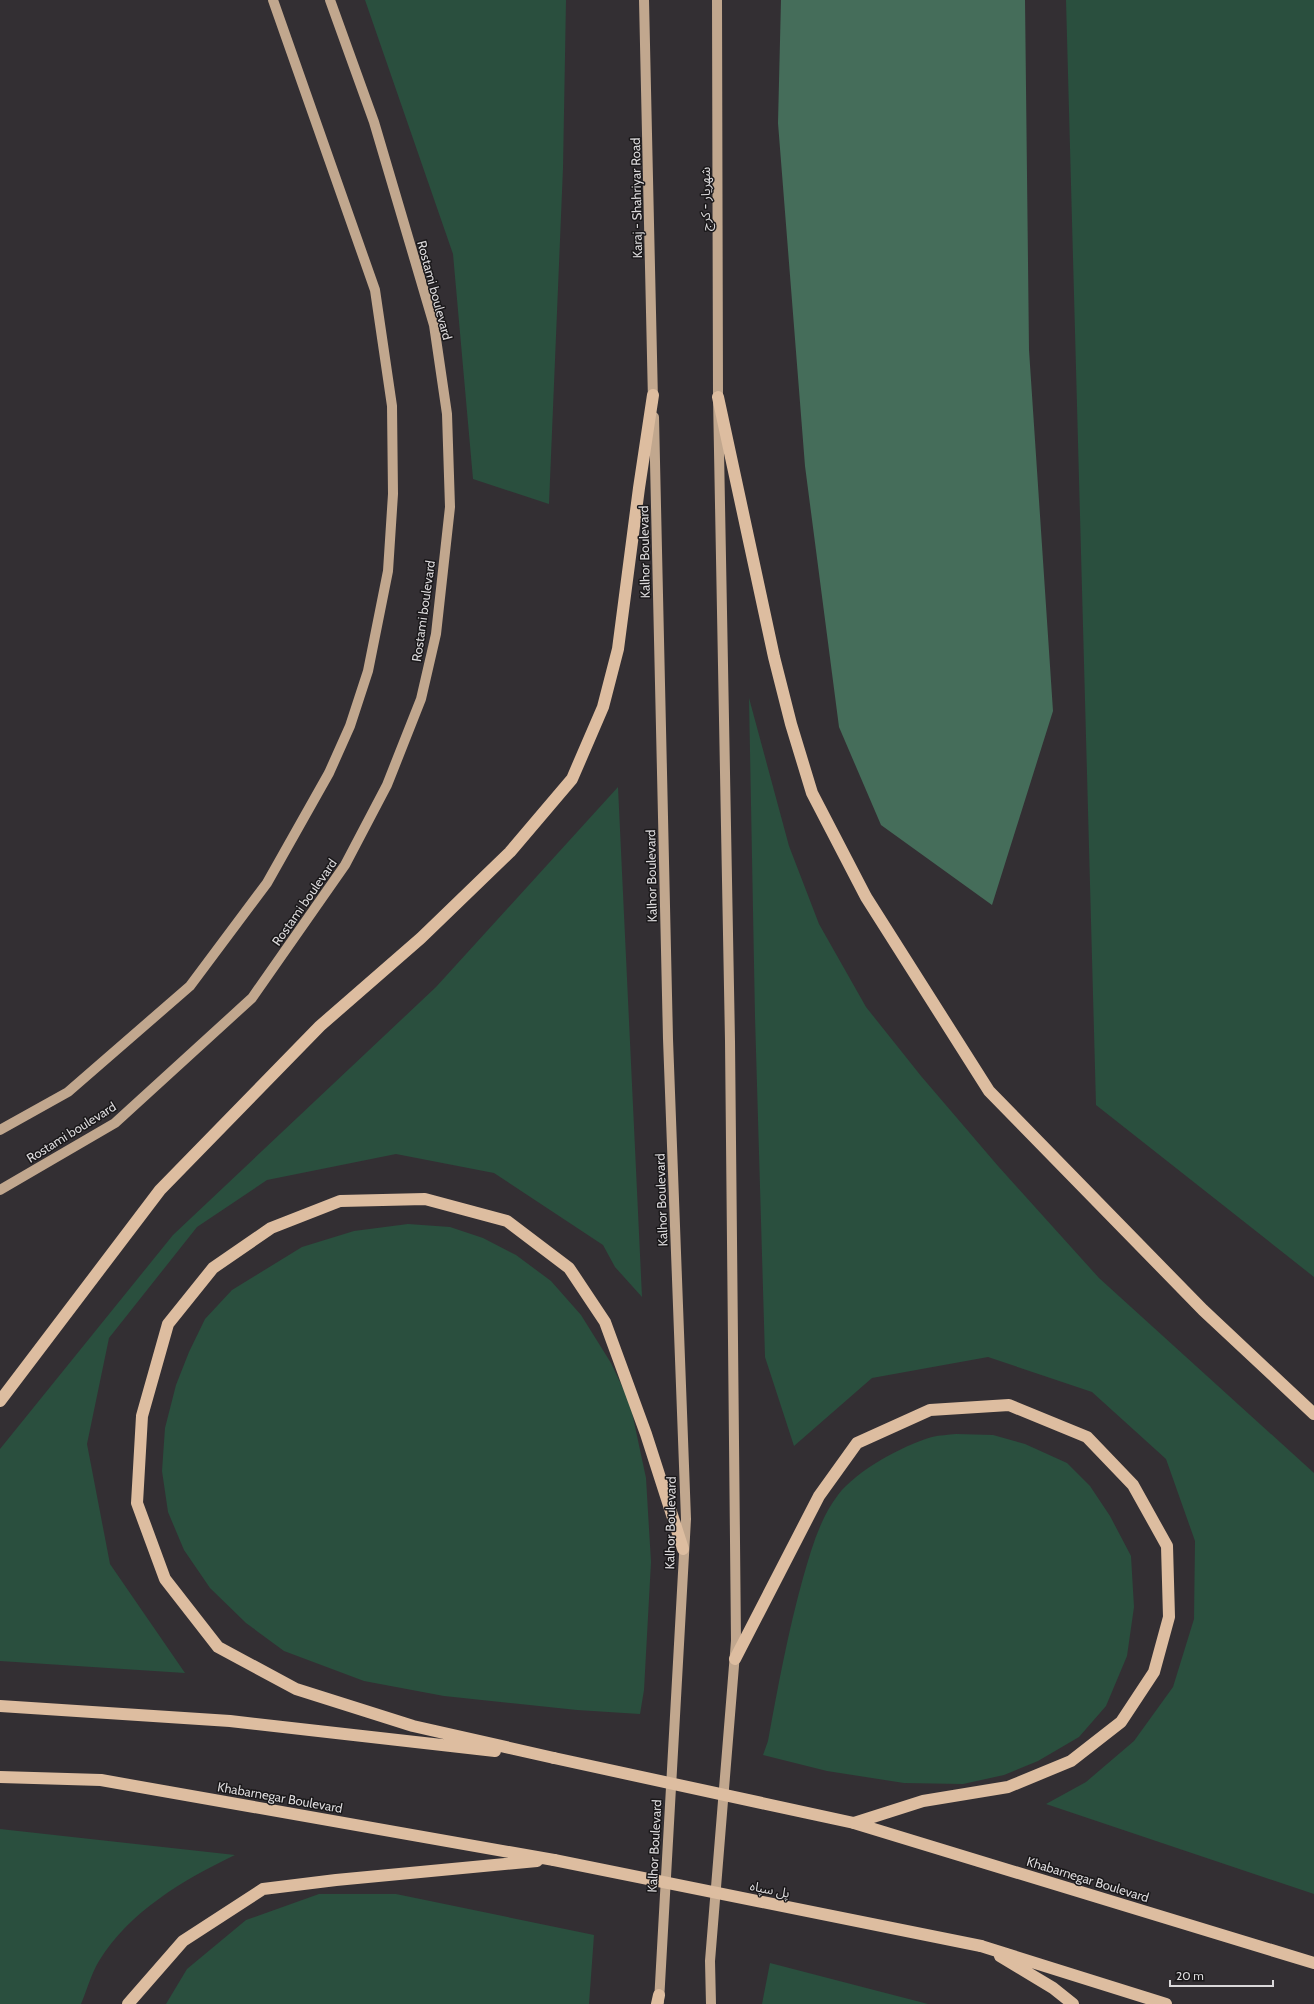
<svg xmlns="http://www.w3.org/2000/svg" width="1314" height="2004" viewBox="0 0 1314 2004" font-family="Cabin,'Noto Sans Arabic',sans-serif">
<rect width="100%" height="100%" fill="#332f33"/>
<path fill="#2a4f3e" d="M365 0H566L563 168 549 504 473 479 453 254Z
M1066 0H1314V1277L1096 1105Z
M749 698 789 846 819 924 866 1007 921 1076 998 1166 1099 1278 1314 1473V1894L1046 1804 1086 1782 1134 1741 1173 1687 1194 1619 1195 1541 1166 1459 1092 1392 988 1357 872 1378 794 1446 765 1357 755 1017Z
M618 787 642 1297 615 1267 603 1245 494 1173 396 1154 267 1180 197 1227 109 1338 87 1444 110 1564 185 1673 0 1661V1449L173 1235 436 987Z
M408 1224 450 1227 483 1238 516 1255 551 1281 581 1315 611 1363 630 1403 646 1478 651 1562 644 1690 640 1714 577 1710 444 1696 364 1681 284 1651 246 1623 210 1588 184 1550 168 1512 162 1471 165 1428 176 1385 189 1352 205 1319 232 1290 302 1247 354 1231Z
M956 1434 993 1435 1025 1444 1067 1463 1090 1486 1110 1516 1131 1556 1134 1607 1127 1656 1106 1706 1079 1737 1038 1761 1004 1775 963 1784 904 1783 827 1771 763 1755 768 1741C778 1686 788 1632 803 1578 811 1550 820 1518 838 1495 857 1470 902 1446 932 1437 940 1435 948 1435 956 1434Z
M0 1829 235 1855C183 1880 130 1911 99 1961 91 1974 87 1990 81 2004H0Z
M319 1894H396L594 1935 589 2004H166L187 1969 246 1920Z
M770 1963 928 2004H762Z"/>
<path fill="#456d5a" d="M781 0H1025L1029 350 1053 711 992 905 881 825 839 727 805 466 778 123Z"/>
<g fill="none" stroke-linecap="round" stroke-linejoin="round">
<path stroke="#c1a78e" stroke-width="10" d="M644 0 653 401
M654 417 668 1039 686 1519 659 2002
M0 1130 68 1092 190 986 267 883 329 773 350 726 368 671 388 571 393 494 392 406 375 290 273 0
M0 1190 115 1123 252 998 345 865 387 785 421 699 436 634 450 507 447 414 434 325 374 122 330 0
M711 2004 710 1961 736 1641 730 1041 718 397 717 0"/>
<path stroke="#ddbda0" stroke-width="12" d="M718 397 774 657 791 724 812 793 866 897 989 1091 1203 1310 1314 1414
M0 1401 160 1190 320 1026 421 938 510 852 572 779 603 707 618 649 639 488 653 395
M735 1659 819 1496 857 1443 930 1410 1009 1405 1087 1437 1133 1485 1167 1546 1169 1617 1154 1672 1121 1722 1071 1761 1008 1787 923 1801 854 1823
M0 1706 230 1721 495 1751
M554 1758 413 1726 296 1689 218 1647 165 1579 137 1503 142 1416 168 1324 213 1268 271 1228 340 1201 425 1199 507 1221 569 1268 605 1322 646 1434 683 1549
M0 1777 101 1780 554 1860
M854 1823 1314 1963
M981 1946 1166 2004
M1000 1956 1053 1988 1073 2004
M128 2004 183 1941 263 1889 336 1880 537 1861
M657 2004 659 1995"/>
<path stroke="#ddbda0" stroke-width="12" d="M554 1758 854 1823
M554 1860 981 1946"/>
</g>
<g text-anchor="middle" dominant-baseline="central" stroke-width="3" stroke-linejoin="round" paint-order="stroke">
<g font-size="13" fill="#dbd9db" stroke="#1a181a">
<text transform="translate(636 198) rotate(-91)">Karaj - Shahriyar Road</text>
<text transform="translate(705 199) rotate(-90)">شهریار - کرج</text>
<text transform="translate(435 290) rotate(75)">Rostami boulevard</text>
<text transform="translate(644 552) rotate(-91)">Kalhor Boulevard</text>
<text transform="translate(423 611) rotate(-82)">Rostami boulevard</text>
<text transform="translate(651 876) rotate(-91)">Kalhor Boulevard</text>
<text transform="translate(304 902) rotate(-55)">Rostami boulevard</text>
<text transform="translate(71 1132) rotate(-32)">Rostami boulevard</text>
<text transform="translate(661 1200) rotate(-92)">Kalhor Boulevard</text>
<text transform="translate(670 1523) rotate(-89)">Kalhor Boulevard</text>
<text transform="translate(280 1797) rotate(10)">Khabarnegar Boulevard</text>
<text transform="translate(654 1846) rotate(-87)">Kalhor Boulevard</text>
<text transform="translate(1088 1879) rotate(17)">Khabarnegar Boulevard</text>
<text transform="translate(770 1889) rotate(11)">پل سپاه</text>
</g>
</g>
<path d="M1170 1980v6h103v-6" fill="none" stroke="#dbd9db" stroke-width="2"/>
<text x="1176" y="1980" font-size="12" fill="#dbd9db" stroke="#1a181a" stroke-width="3" paint-order="stroke">20 m</text>
</svg>
